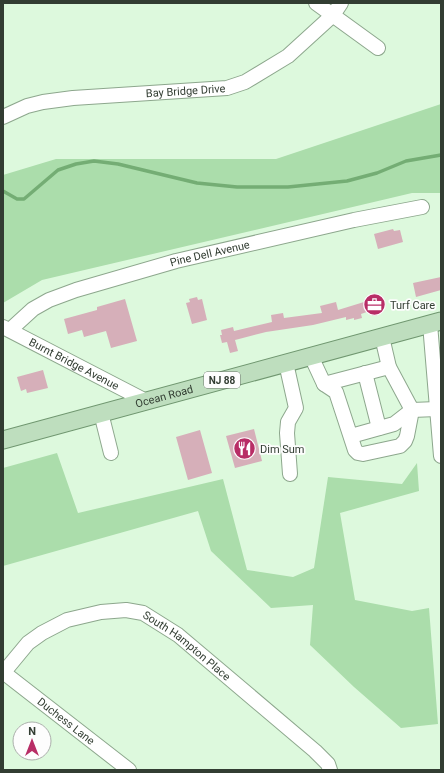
<svg xmlns="http://www.w3.org/2000/svg" width="444" height="773" viewBox="0 0 444 773" font-family="Roboto,sans-serif">
<rect width="100%" height="100%" fill="#ddf9dd"/>
<path fill="#abddab" d="M441 104V193H412L42 280 3 303V175L56 159H276Z
M57 453 78 513 223 479 247 570 293 577 314 568 328 477 402 484 417 463 419 491 340 513 355 600 412 611 429 608 438 724 401 728 354 687 310 645 313 605 271 608 211 551 198 511 3 566V468Z"/>
<g fill="none" stroke-linecap="round" stroke-linejoin="round">
<path stroke="#74ad74" stroke-width="3.5" d="M3 191 17 199H24L58 170 76 164 94 161 118 164 197 183 237 187H288L347 181 377 173 406 161 441 155"/>
</g>
<path fill="#d6afb9" d="M393 229 394 231 400 230 403 242 378 249 374 234Z
M441 277V290L416 297 413 283Z
M377 294 378 297 381 296 384 306 361 314 362 318 354 320V318L346 320V317L313 325 266 332 239 339 235 340 238 351 230 353 227 342 222 343 220 335H222L221 330 233 327 234 331 272 322 271 315 283 313 284 318 322 313 320 306 336 302 338 310 364 302V300L369 299V297Z
M197 297 198 300 202 299 207 320 192 324 186 303 190 302 189 299Z
M125 299 137 341 111 348 106 331 84 337 82 330 68 334 64 319 97 310V307Z
M43 370 48 388 27 393 26 389 21 391 17 377Z
M254 429 262 461 235 468 226 436Z
M200 430 212 473 188 480 176 437Z"/>
<g fill="none" stroke-linecap="round" stroke-linejoin="round">
<defs>
<g id="minor">
<path d="M316 3 378 48"/>
<path id="s1" d="M3 117 27 106 43 102 73 98 227 88 245 82 288 56 333 15 341 3"/>
<path d="M430 324 441 456"/>
<path id="s2" d="M3 327 146 401"/>
<path id="s3" d="M10 330 33 309 49 300 76 290 176 261 354 220 422 207"/>
<path d="M311 356 324 384 336 392 355 450 358 453 363 454 400 446 405 441 407 436 412 410 389 367 382 337"/>
<path d="M286 363 296 408 288 422 287 433 290 474"/>
<path d="M365 373 379 428"/>
<path d="M324 384 389 367"/>
<path d="M101 413 111 453"/>
<path d="M351 436 394 424 412 410 437 409"/>
<path id="s4" d="M3 672 129 770"/>
<path id="s5" d="M4 672 28 643 42 633 67 620 101 612 126 610 143 613 178 635 315 751 328 764 330 770"/>
</g>
<g id="major">
<path id="s6" d="M3 440 441 321"/>
</g>
</defs>
<use href="#minor" stroke="#8da78d" stroke-width="16"/>
<use href="#major" stroke="#709770" stroke-width="19"/>
<use href="#minor" stroke="#fff" stroke-width="14"/>
<use href="#major" stroke="#bedebe" stroke-width="17"/>
</g>
<defs>
<symbol id="office-disc" viewBox="-11 -11 22 22"><circle r="9.5" fill="#b82d66" stroke="#fdfdfd"/><path d="M-6-3h4V-5.5h4V-3h4V5H-6ZM-1-4.5V-3h2v-1.5ZM-6 0V1H6V0Z" fill="#fff"/></symbol>
<symbol id="restaurant-disc" viewBox="-11 -11 22 22"><circle r="9.5" fill="#b82d66" stroke="#fdfdfd"/><path d="M-5-6h1v4h1v-4h1v4h1v-4h1v5L-1.5 .5V6h-2V.5L-5-1ZM5-6V6H3V1.5H1.5Q1.5-4 5-6Z" fill="#fff"/></symbol>
</defs>
<g fill-rule="evenodd">
<use href="#office-disc" x="362" y="292" width="25" height="25"/>
<use href="#restaurant-disc" x="232" y="436" width="25" height="25"/>
</g>
<g text-anchor="middle" dominant-baseline="central" stroke-width="3.5" stroke-linejoin="round" paint-order="stroke">
<rect fill="#fdfdfd" stroke="#6f776f" stroke-width="1" x="204" y="372" width="36" height="16" rx="3"/>
<g font-size="10" font-weight="bold" fill="#323d32">
<text x="222" y="380">NJ 88</text>
</g>
<g font-size="11" fill="#323d32" stroke="#fdfdfd">
<text stroke="none"><textPath href="#s1" startOffset="186">Bay Bridge Drive</textPath></text>
<text stroke="none"><textPath href="#s3" startOffset="217">Pine Dell Avenue</textPath></text>
<text stroke="none"><textPath href="#s2" startOffset="80">Burnt Bridge Avenue</textPath></text>
<text stroke="none"><textPath href="#s6" startOffset="167">Ocean Road</textPath></text>
<text stroke="none"><textPath href="#s5" startOffset="215">South Hampton Place</textPath></text>
<text stroke="none"><textPath href="#s4" startOffset="80">Duchess Lane</textPath></text>
</g>
<g font-size="11" fill="#323d32" stroke="#fdfdfd" text-anchor="start">
<text x="390" y="305">Turf Care</text>
<text x="260" y="449">Dim Sum</text>
</g>
</g>
<rect width="444" height="773" fill="none" stroke="#323d32" stroke-width="8"/>
<g transform="translate(32 741)"><circle r="19" fill="#fdfdfd" stroke="#acb0ac"/>
<path d="M0-3L7 15L0 10L-7 15Z" fill="#b82d66"/>
<text y="-6" font-size="11" font-weight="bold" text-anchor="middle" fill="#323d32">N</text>
</g>
</svg>
